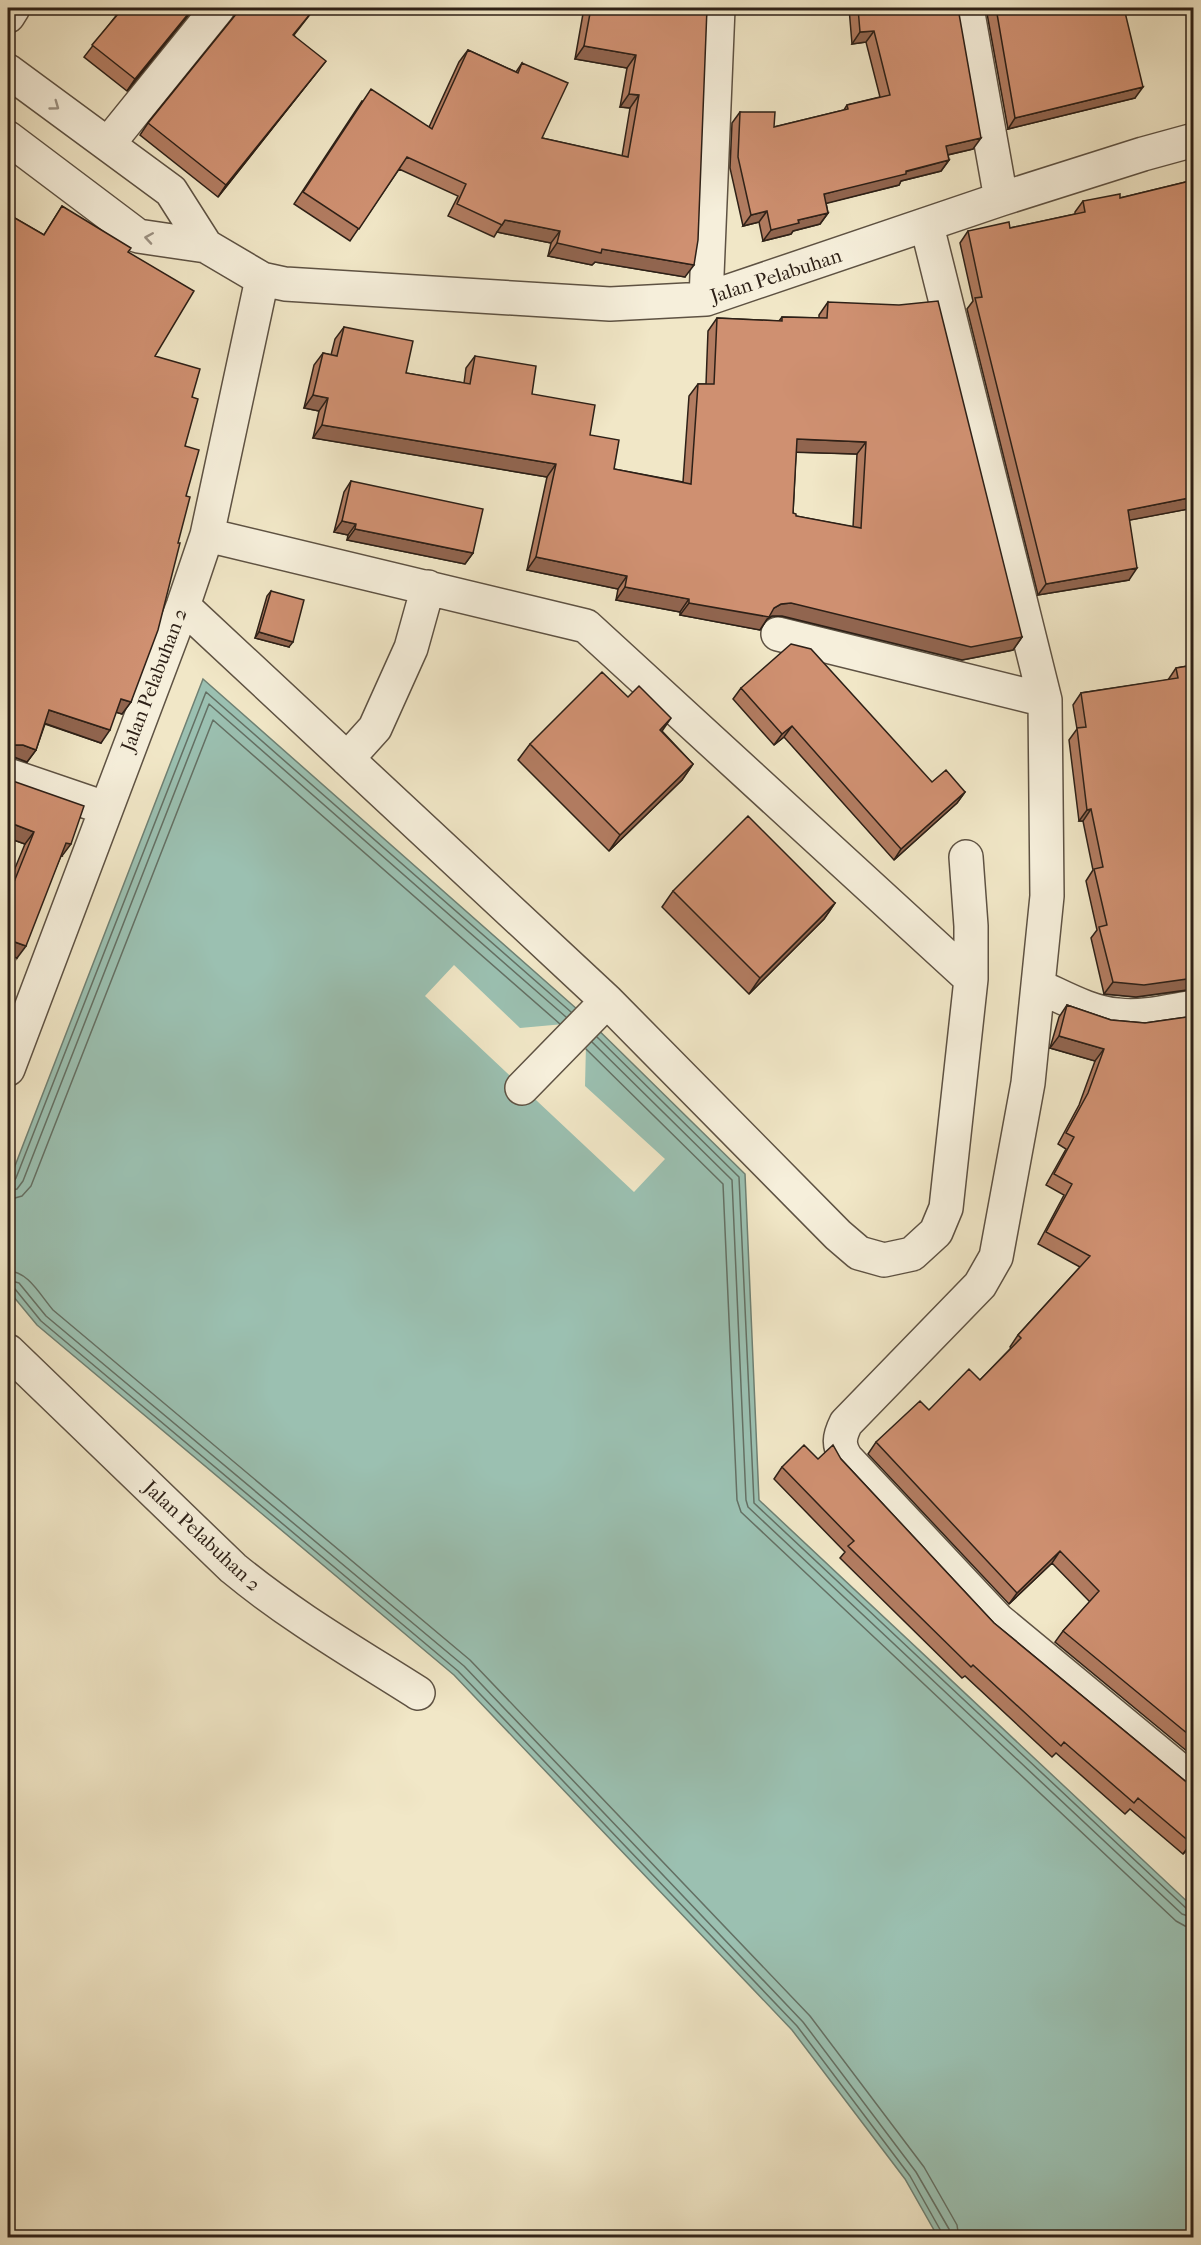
<svg xmlns="http://www.w3.org/2000/svg" width="1201" height="2245" viewBox="0 0 1201 2245" font-family="'IM FELL French Canon',serif">
<rect width="100%" height="100%" fill="#f1e7c7"/>
<filter id="stains"><feTurbulence type="fractalNoise" baseFrequency=".00333" numOctaves="4"/><feColorMatrix values="0 0 0 0 .2 0 0 0 0 .09 0 0 0 0 .02 0 0 0 .5 -.17"/></filter>
<radialGradient id="worn" r=".72"><stop offset=".6" stop-color="#630" stop-opacity="0"/><stop offset="1" stop-color="#630" stop-opacity=".3"/></radialGradient>
<path fill="#9bc0b1" stroke="#6f8073" stroke-width="1.5" d="M203 679 578 1010 745 1174 759 1500 1193 1907V2237H938L905 2179 792 2030 454 1675 37 1325 8 1290V1184Z"/>
<path fill="#f1e7c7" d="M454 965 520 1028 564 1024 586 1044 585 1086 665 1159 634 1192 425 996Z"/>
<g fill="none" stroke-linecap="round" stroke-linejoin="round">
<path stroke="#647064" stroke-width="1.5" d="M597 1037 739 1177 754 1503 1187 1909 1194 1911
M592 1042 732 1180 746 1500 748 1507 1182 1914 1194 1918
M586 1049 723 1184 737 1500 741 1512 1176 1921 1185 1926 1194 1927
M8 1183H12L16 1178 206 692 571 1012
M8 1191 17 1189 23 1181 209 704 566 1017
M8 1200 22 1196 31 1186 213 720 560 1024
M8 1271C28 1271 40 1295 53 1310L470 1660 810 2016 924 2167 957 2225 959 2238
M8 1280 19 1283 46 1316 464 1666 803 2022 916 2172 949 2229 950 2238
M8 1287 15 1289 41 1321 458 1671 797 2026 910 2176 942 2233 943 2238"/>
<defs>
<path id="minor" d="M967 8 1001 199
M8 16 13 8
M8 71 171 191 206 246
M8 138 138 236 206 246 262 279 285 284 610 304 706 299 1001 199 1143 154 1194 140
M108 144 218 8
M927 226 1045 700 1047 896 1028 1083 996 1257 980 1285 846 1423C839 1437 838 1445 846 1458L998 1620 1194 1782
M706 299 718 8
M207 535 586 626 971 979
M183 606 607 1001 838 1235 859 1253 884 1260 912 1254 936 1232 946 1208 971 979V926L966 857
M778 634 1045 700
M347 759 375 728 411 648 428 587
M8 775 105 808
M1038 986C1063 997 1090 1013 1118 1015 1143 1018 1169 1011 1194 1007
M8 1069 183 606 207 535 262 279
M522 1088 607 1001
M8 1351 233 1568C291 1616 355 1653 418 1693"/>
</defs>
<use href="#minor" stroke="#5e5243" stroke-width="36"/>
<use href="#minor" stroke="#f6efdb" stroke-width="33"/>
</g>
<path fill="#b27c61" stroke="#2d2017" stroke-width="1.5" fill-rule="evenodd" d="M113 8H194L127 91 84 57 119 12Z
M236 8H315L294 35 317 72 218 197 140 135 148 123 234 17 237 10Z
M584 8H707L685 277 595 262 592 265 548 256 551 243 497 232 494 237 448 216 458 196 399 169 350 241 294 204 362 101 429 127 459 62 468 50 516 72 522 63 542 138 622 156 630 108 620 107 627 68 575 59Z
M849 8H958L973 149 948 155 949 160 941 171 901 181 899 185 826 203 828 213 820 224 793 231 791 234 763 241 759 222 743 226 730 168 732 123 740 112 774 127 844 110 847 105 880 97 866 42 852 44Z
M986 8H1124L1135 98 1008 129Z
M1194 180V508L1129 520V580L1038 595 967 309 973 301 960 243 968 231 1010 228 1075 214V212L1083 201 1120 198Z
M62 206 128 252 155 356 192 397 185 446 186 496 131 702 122 714 116 712 101 743 45 724 36 750 27 762 14 757H8V214L44 235Z
M828 302 1022 637 1013 650 962 660 782 616H772L767 619 760 630 680 615V612L616 600 618 589 527 570 547 477 313 438 319 411 304 408 314 365 323 353 331 355 335 339 344 327 406 373 464 383 466 368 475 356 590 435 614 469 683 482 689 396 698 384H706L708 331 717 318 779 321 782 317 819 318V315ZM796 452 857 454 853 527 796 516 793 513Z
M351 481 473 553 465 564 347 540 348 535 334 532 344 492Z
M271 591 289 647 255 638 267 596Z
M1194 665V989L1136 997 1104 994 1091 938 1097 930 1086 881 1093 870 1083 821H1079L1069 740 1077 729 1073 705 1081 693 1168 680 1176 668Z
M741 688 932 782 965 792 957 803 894 860 784 737 774 745 733 699Z
M662 731 693 764 682 780 609 851 518 760 530 744Z
M8 779 62 856H61L17 958 8 885 25 844 8 838Z
M673 891 835 903 824 919 749 994 662 907Z
M1067 1005 1111 1020 1145 1023 1194 1016V1757L1055 1642 1063 1631 1090 1602 1052 1563 1009 1604 868 1454 876 1442 929 1410 980 1380 1011 1348 1010 1347 1018 1335 1080 1267 1038 1244 1064 1195 1046 1185 1066 1149 1058 1144 1079 1105 1095 1061 1050 1048 1059 1017Z
M818 1459H841L994 1623 1190 1785 1194 1786V1843L1183 1854 1130 1809 1125 1814 1056 1753 1052 1757 965 1676 962 1678 840 1558 845 1552 774 1479 782 1467Z"/>
<path fill="#91654f" stroke="#2d2017" stroke-width="1.5" d="M193 8H194L127 91 135 79Z
M874 31 866 42 852 44 860 32Z
M584 46 636 55 627 68 575 59Z
M326 61 317 72 218 197 226 185Z
M1143 87 1135 98 1008 129 1015 118Z
M629 94 639 95 630 108 620 107Z
M981 138 973 149 938 157 946 146Z
M949 160 941 171 901 181 899 185 816 206 824 194Z
M767 211 759 222 743 226 751 215Z
M828 213 820 224 793 231 791 234 763 241 771 230 798 220Z
M505 220 560 231 551 243 497 232Z
M557 243 602 249 694 265 685 277 595 262 592 265 548 256Z
M313 395 328 398 319 411 304 408Z
M322 425 556 464 547 477 313 438Z
M797 439 866 442 857 454 788 452Z
M1194 497V508L1120 522 1128 510Z
M342 521 356 524 348 535 334 532Z
M355 529 473 553 465 564 347 540Z
M536 557 627 576 618 589 527 570Z
M1137 568 1129 580 1038 595 1046 584Z
M625 587 689 599 680 612 616 600Z
M689 603 774 608 781 604 791 603 1022 637 1013 650 962 660 782 616H772L767 619 760 630 680 615Z
M259 632 293 642 289 647 255 638Z
M121 699 131 702 122 714 112 711Z
M49 710 110 730 101 743 41 722Z
M671 718 660 734V730Z
M792 726 784 737 774 745 782 734Z
M12 745H23L36 750 27 762 14 757H8V747Z
M693 764 682 780 609 851 620 835Z
M965 792 957 803 894 860 901 849Z
M1091 809 1083 821H1079L1087 810Z
M8 822 34 832 25 844 8 838Z
M66 843 71 844 62 856 58 855Z
M835 903 824 919 749 994 760 978Z
M12 941 26 946 17 958 8 955V948Z
M1194 978V989L1136 997 1104 994 1113 982Z
M1059 1036 1104 1049 1095 1061 1050 1048Z
M1060 1551 1052 1563 1009 1604 1017 1593Z
M1194 1840V1842L1183 1854 1191 1843Z"/>
<path fill="#cf9071" stroke="#2d2017" stroke-width="1.5" fill-rule="evenodd" d="M123 8H193L135 79 92 45Z
M241 8H315L293 35 326 61 226 185 148 123Z
M591 8H707L698 240 694 265 602 249 601 253 557 243 560 231 505 220 502 225 457 204 466 184 407 157 359 229 303 192 371 89 432 129 468 50 518 73 522 63 568 83 542 138 628 157 639 95 629 94 636 55 584 46Z
M858 8H958L981 138 946 146 949 160 906 171V174L824 194 828 213 798 220 799 223 771 230 767 211 751 215 738 157 740 112H775L774 127 848 109 847 105 890 95 874 31 860 32Z
M996 8H1124L1143 87 1015 118Z
M8 172 11 174 8 181Z
M1194 180V497L1128 510 1137 568 1046 584 975 298 982 297 968 231 1009 222 1010 228 1085 212 1083 201 1120 194V198Z
M62 206 131 248 128 252 194 291 155 356 200 369 192 397 198 399 185 446 199 450 186 496 190 497 178 543H180L158 630 131 702 121 699 110 730 49 710 36 750 23 745H12L8 747V214L44 235Z
M938 301 1022 637 971 647 791 603 781 604 774 608 769 617 689 603V599L625 587 627 576 536 557 556 464 322 425 328 398 313 395 323 353 337 356 344 327 413 341 406 373 470 384 475 356 536 366 532 394 595 405 590 435 619 440 614 469 691 484 698 384H714L717 318 782 321V317L827 318 828 302 899 305ZM797 439 866 442 861 528 796 516V514L793 513Z
M351 481 483 509 473 553 355 529 356 524 342 521Z
M271 591 304 600 293 642 259 632Z
M791 644 811 649 932 782 946 770 965 792 901 849 792 726 782 734 741 688Z
M1194 665V978L1144 985 1113 982 1099 927 1107 925 1094 869 1103 867 1091 809 1087 810 1077 728 1086 727 1081 693 1178 678 1176 668Z
M602 672 628 697 639 686 671 718 660 730 693 764 620 835 530 744Z
M8 779 10 780 84 806 71 844 66 843 26 946 12 941 8 953V885L12 887 34 832 8 822Z
M748 816 835 903 760 978 673 891Z
M1067 1005 1111 1020 1145 1023 1194 1016V1739L1063 1631 1099 1591 1060 1551 1017 1593 876 1442 920 1401 929 1410 969 1369 980 1380 1021 1338 1018 1335 1090 1256 1046 1232 1072 1184 1054 1174 1074 1137 1066 1133 1088 1093 1104 1049 1059 1036Z
M804 1445 818 1459 833 1445 841 1459 994 1623 1190 1785 1194 1786V1840L1191 1843 1138 1798 1134 1803 1064 1742 1061 1746 973 1665 971 1667 848 1546 854 1541 782 1467Z"/>
<defs><path id="oneway-chevron" d="M-2-3.5L2.5 0L-2 3.5" fill="none" stroke-width="1.6" stroke-linecap="round" stroke-linejoin="round" transform="scale(1.5)"/></defs>
<g stroke="#9c9283">
<use href="#oneway-chevron" transform="translate(55 106) rotate(36)"/>
<use href="#oneway-chevron" transform="translate(149 238) rotate(-171)"/>
</g>
<g text-anchor="middle" dominant-baseline="central" stroke-width="5" stroke-linejoin="round" paint-order="stroke">
<g font-size="20" fill="#2d2017" stroke="#f6efdb">
<text transform="translate(776 276) rotate(-18)">Jalan Pelabuhan</text>
<text transform="translate(154 680) rotate(-69)">Jalan Pelabuhan 2</text>
<text transform="translate(202 1536) rotate(43)">Jalan Pelabuhan 2</text>
</g>
</g>
<rect width="1201" height="2245" fill="none" stroke="#f1e7c7" stroke-width="30"/>
<rect x="9" y="9" width="1183" height="2227" fill="none" stroke="#2d2017" stroke-width="3"/>
<rect x="15" y="15" width="1171" height="2215" fill="none" stroke="#2d2017" stroke-width="1.5"/>
<rect width="100%" height="100%" filter="url(#stains)"/>
<rect width="100%" height="100%" fill="url(#worn)"/>
</svg>
